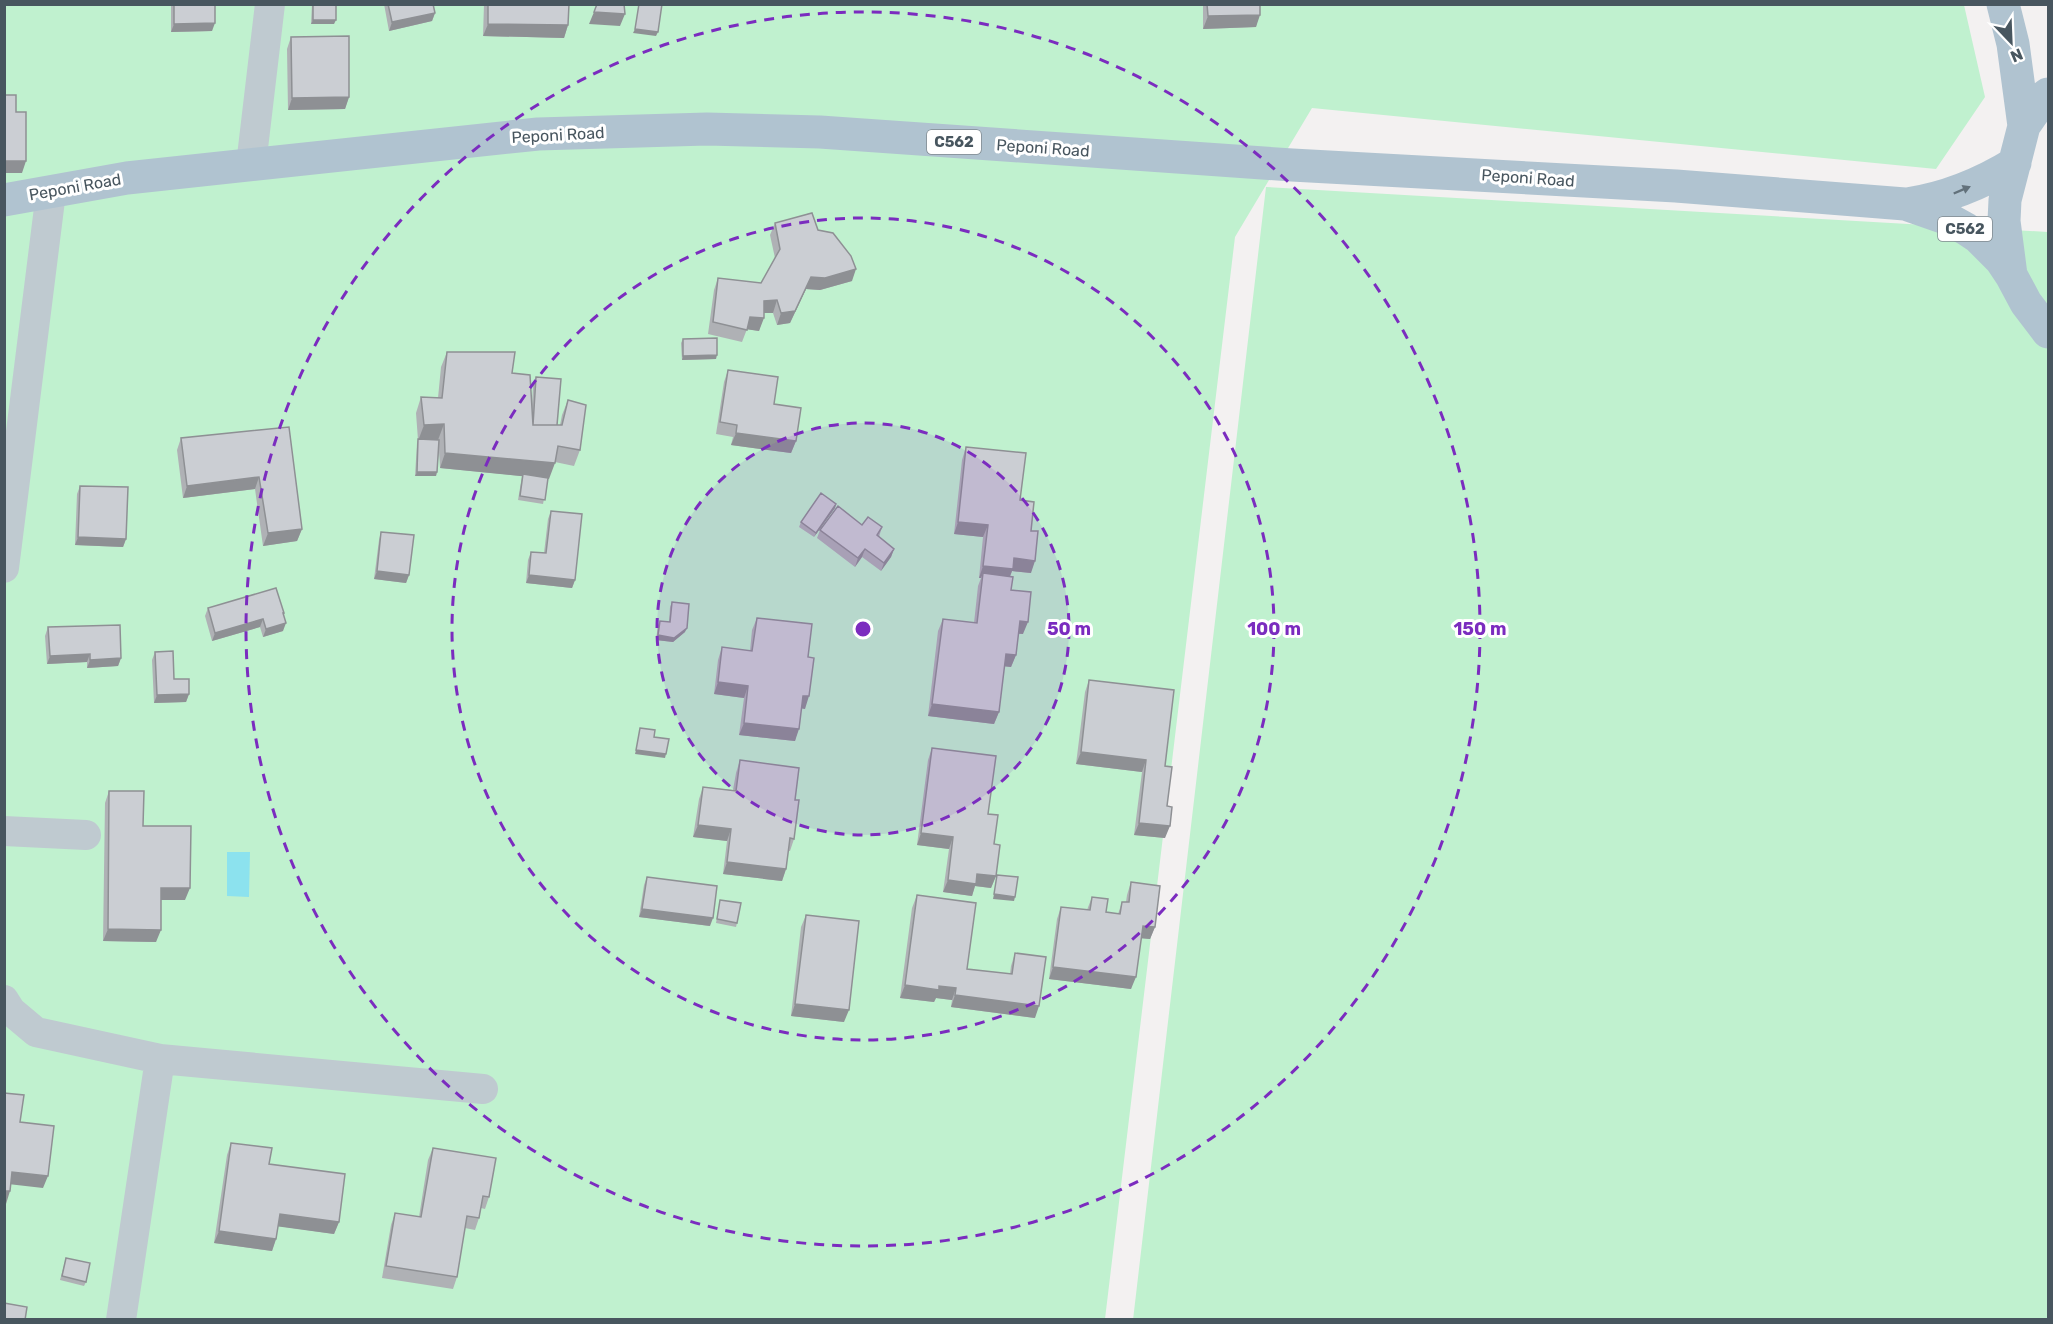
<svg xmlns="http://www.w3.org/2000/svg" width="2053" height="1324" viewBox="0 0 2053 1324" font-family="Rubik,sans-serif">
<rect width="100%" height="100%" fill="#f3f1f1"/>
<path fill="#c0f1cf" d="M5 5H1964L1985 97 1936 169 1312 108 1235 237 1105 1319 5 1320Z
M1266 187 2048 232V1319L1133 1320Z"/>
<path fill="#8ce2ee" d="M227 852H250L249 897 227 896Z"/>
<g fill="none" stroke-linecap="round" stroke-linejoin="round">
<path stroke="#bfcad0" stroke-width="30" d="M251 165 270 4
M4 568 51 192
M4 831 86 835
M4 1000 11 1011 36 1032 160 1059 483 1089
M121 1320 160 1059"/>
<path stroke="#b0c3d0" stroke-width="33" d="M2003 4 2013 44 2024 126
M2048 94 2044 97 2024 126 2005 200 2004 221 2011 275 2026 303 2048 332
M4 200 127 178 538 134 707 129 820 132 1292 165 1676 186 1905 204 1948 219 1966 229 1978 237 2001 260 2011 275
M1907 204C1947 198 1981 184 2015 163"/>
</g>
<path fill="#afb1b5" d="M171 4H215L212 31 171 32Z
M312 4H336L334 24H311Z
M384 4H433L435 13 432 21 389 31Z
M484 4H569L568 25 564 38 483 36Z
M1203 4H1260L1256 27 1203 29Z
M291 37 349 97 345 109 288 110 287 49Z
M775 223 818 230 852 281 820 290 806 289 790 323 777 325 773 313H764L759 331 747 329 742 342 708 334 714 290 718 278 761 283 775 258 770 235Z
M683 339 716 359 682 360 681 343Z
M447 352 512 373 532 405 533 385 536 377 557 425H560L562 415 568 400 580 450 574 466 555 462 548 479 543 504 518 500 522 476 440 468 439 452 436 476H415L417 443 418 440 416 413 421 397 438 398 441 367Z
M728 370 774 404 796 441 791 453 731 445 733 437 716 434 724 382Z
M289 427 302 529 297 541 263 546 255 489 183 498 177 450 181 438Z
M966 447 1020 500 1031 531V573L1012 571 1010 577 1011 590 1023 634H1018L1016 655 1011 667 1004 666 999 712 994 724 928 716 938 631 943 619 974 623 978 586 981 578H979L983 537 954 534 962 460Z
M80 486 126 539 123 547 75 545 77 494Z
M836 504 835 508 814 537 799 527 801 522Z
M551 511 575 580 572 588 526 583 528 560 531 552 544 553 548 519Z
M862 525 882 527 879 537 894 549 891 557 881 571 862 557 855 567 817 538 820 530Z
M381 532 409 575 406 583 374 579 379 540Z
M672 602 685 632 673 642 656 640 658 625 660 621 669 622 670 607Z
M208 608 284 613 283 631 263 637 260 627 212 641 205 616Z
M757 618 808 657 805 709 802 708 795 741 739 735 744 698 714 694 718 660 722 647 750 651 752 630Z
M48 627 121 658 118 666 87 668V662L47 664 45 636Z
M155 652 174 679 189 694 186 702 154 703 152 660Z
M1089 680 1165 766 1167 806 1165 838 1134 835 1142 772 1076 764 1085 692Z
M932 748 988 814 994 844 996 876 991 888 975 886 972 896 943 892 949 849 917 845 928 760Z
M740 760 795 800 794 839 790 851H788L786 869 782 881 723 874 727 841 693 837 699 799 703 787 733 790 736 773Z
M109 791 143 826 185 900H161L156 942 103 941 105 803Z
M647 877 710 926 639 917 644 885Z
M1131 882 1155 927 1150 939 1141 938 1131 989 1049 979 1057 919 1061 907 1087 910 1092 897 1106 912 1118 914 1122 902H1126L1127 895Z
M917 895 967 969 1010 974 1011 966 1015 953 1035 1018 951 1007 952 1000 936 998 934 1002 900 998 912 908Z
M720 900 737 923 736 927 716 923Z
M806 915 844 1022 791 1016 801 927Z
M231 1143 269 1164 339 1222 334 1234 278 1226 276 1239 272 1251 214 1243 227 1155Z
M433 1148 489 1197 485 1209 481 1208 479 1218 475 1230 465 1228 457 1277 453 1289 382 1278 391 1225 395 1213 419 1217 428 1160Z
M66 1258 86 1282 84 1286 60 1280Z"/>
<path fill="#8e9094" d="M594 12 625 14 620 26 589 24Z
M435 13 432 21 389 31 392 22Z
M1260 15 1256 27 1203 29 1208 16Z
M313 20H336L334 24H311Z
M215 23 212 31 171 32 174 24Z
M488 24 568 25 564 38 483 36Z
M635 29 658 32 656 36 633 33Z
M349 97 345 109 288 110 292 98Z
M4 161H26L22 173H4Z
M856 269 852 281 820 290 806 289 790 323 777 325 781 313 811 277Z
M777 300 773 313H759L764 301Z
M750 317 764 318 759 331 745 329Z
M717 355 716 359 682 360 683 356Z
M444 424 438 440 418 441 424 425Z
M736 433 796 441 791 453 731 445Z
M445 453 555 463 549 479 440 468Z
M417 472H437L436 476H415Z
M259 477 255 489 183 498 187 486Z
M836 504 835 508 814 537 816 533Z
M958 522 988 525 983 537 954 534Z
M302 529 297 541 263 546 268 533Z
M78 537 126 539 123 547 75 545Z
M865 549 862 557 855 567 858 558Z
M894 549 891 557 881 571 884 563Z
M1014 558 1035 561 1031 573 1012 571 1008 581 983 573 981 578H979L983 566Z
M377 571 409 575 406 583 374 579Z
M529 575 575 580 572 588 526 583Z
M263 619 260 627 212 641 215 633Z
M1020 621 1028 622 1023 634 1015 633Z
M286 623 283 631 263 637 266 629Z
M687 628 685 632 673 642 656 640 658 635Z
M90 654 87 662 47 664 50 656Z
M1006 654 1016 655 1011 667 1001 666Z
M121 658 118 666 87 668 90 660Z
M718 682 748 686 744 698 714 694Z
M189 694 186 702 154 703 157 695Z
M803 696H809L805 709 799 708Z
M932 704 999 712 994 724 928 716Z
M744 723 799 729 795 741 739 735Z
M636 750 666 754 665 758 635 754Z
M1081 752 1146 760 1142 772 1076 764Z
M1139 823 1170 826 1165 838 1134 835Z
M698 825 731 829 727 841 693 837Z
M921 833 953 837 949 849 917 845Z
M727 862 786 869 782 881 723 874Z
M977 874 996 876 991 888 975 886 972 896 943 892 948 880Z
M161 888H190L185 900H157Z
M994 894 1015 897 1014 901 993 899Z
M642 909 713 918 710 926 639 917Z
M1143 926 1155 927 1150 939 1138 938Z
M108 929 161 930 156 942 103 941Z
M1053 967 1136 977 1131 989 1049 979Z
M905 985 939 986 956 988 952 1000 936 998 934 1002 900 998Z
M955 995 1039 1006 1035 1018 951 1007Z
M795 1004 849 1010 844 1022 791 1016Z
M12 1172 48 1176 43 1188 8 1184Z
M4 1191H10L6 1204 4 1203Z
M280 1214 339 1222 334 1234 275 1226Z
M219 1231 276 1239 272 1251 214 1243Z"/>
<path fill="#cbced3" stroke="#8e9094" stroke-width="1.5" d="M174 4H215V23L174 24Z
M313 4H336V20H313Z
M388 4H433L435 13 392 22Z
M488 4H569L568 25 488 24Z
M597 4H624L625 14 594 12Z
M639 4H662L658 32 635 29Z
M1207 4H1260V15L1208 16Z
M349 36V97L292 98 291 37Z
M4 95H16V112H26V161H4Z
M812 213 818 230 833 233 851 256 856 269 825 278 811 277 795 311 781 313 777 300 764 301V318L750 317 747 330 713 322 718 278 761 283 780 249 775 223Z
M717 338V355L683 356V339Z
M447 352H515L512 373 530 375 533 425H562L568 400 586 405 580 450 558 446 555 463 445 453 444 424 424 425 421 397 442 398Z
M728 370 778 377 774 404 801 408 796 441 736 433 737 425 720 422Z
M536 377 561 379 557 425H533Z
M289 427 302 529 268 533 259 477 187 486 181 438Z
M418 439 439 440 437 472H417Z
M966 447 1026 453 1020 500 1034 502 1031 531H1038L1035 561 1014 558 1013 569 983 566 988 525 958 522Z
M523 474 548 478 545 500 520 496Z
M80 486 128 487 126 539 78 537Z
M821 493 836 504 816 533 801 522Z
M838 506 862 525 868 517 882 527 877 535 894 549 884 563 865 549 858 558 820 530Z
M551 511 582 514 575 580 529 575 531 552 546 553Z
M381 532 414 535 409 575 377 571Z
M983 573 1013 577 1011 590 1031 592 1028 622 1020 621 1016 655 1006 654 999 712 932 704 943 619 977 623Z
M276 588 284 613H283L286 623 266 629 263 619 215 633 208 608Z
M672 602 689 604 687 628 674 638 658 635 660 621 670 622Z
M757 618 812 624 808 657 814 658 809 696H803L799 729 744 723 748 686 718 682 722 647 752 651Z
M120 625 121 658 90 660V654L50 656 48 627Z
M173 651 174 679H189V694L157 695 155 652Z
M1089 680 1174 690 1165 766 1172 767 1167 806 1172 807 1170 826 1139 823 1146 760 1081 752Z
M640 728 655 730 654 737 669 739 666 754 636 750Z
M932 748 996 756 988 814 998 815 994 844 1000 845 996 876 977 874 976 884 948 880 953 837 921 833Z
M740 760 799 768 795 800H799L794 839 790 838 786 869 727 862 731 829 698 825 703 787 736 791Z
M109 791H144L143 826H191L190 888H161V930L108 929Z
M997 875 1018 877 1015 897 994 894Z
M647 877 717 886 713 918 642 909Z
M1131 882 1160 886 1155 927 1143 926 1136 977 1053 967 1061 907 1090 910 1092 897 1108 899 1106 912 1120 914 1122 902H1129Z
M917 895 976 903 967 969 1012 974 1015 953 1046 957 1039 1006 955 995 956 988 939 986V990L905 985Z
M720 900 741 903 737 923 717 919Z
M806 915 859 921 849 1010 795 1004Z
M4 1093 24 1095 20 1122 54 1126 48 1176 12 1172 10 1191H4Z
M231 1143 272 1148 269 1164 345 1174 339 1222 280 1214 276 1239 219 1231Z
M433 1148 496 1158 489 1197 483 1196 479 1218 467 1216 457 1277 386 1266 395 1213 421 1217Z
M66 1258 90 1263 86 1282 62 1276Z
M4 1303 27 1307 25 1320H4Z"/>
<defs><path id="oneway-solid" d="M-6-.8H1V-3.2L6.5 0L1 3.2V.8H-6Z" transform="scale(1.5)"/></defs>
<use fill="#62717b" href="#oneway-solid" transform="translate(1962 190) rotate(-23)"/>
<circle cx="863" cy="629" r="206" fill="#7b2cbf" fill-opacity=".12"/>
<g fill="none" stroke="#7b2cbf" stroke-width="3" stroke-dasharray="10 8">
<circle cx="863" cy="629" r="206"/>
<circle cx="863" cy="629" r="411"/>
<circle cx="863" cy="629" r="617"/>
</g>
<g text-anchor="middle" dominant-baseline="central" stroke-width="6" stroke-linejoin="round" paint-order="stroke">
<g fill="#fff" stroke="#7f898f" stroke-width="1.5">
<rect x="927" y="130" width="54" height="24" rx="4.5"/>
<rect x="1938" y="217" width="54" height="24" rx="4.5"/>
</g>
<g font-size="15" font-weight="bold" fill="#48565f">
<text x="954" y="142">C562</text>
<text x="1965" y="229">C562</text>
</g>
<g font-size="16" fill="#48565f" stroke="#fff">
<text transform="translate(558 135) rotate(-3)">Peponi Road</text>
<text transform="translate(1043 148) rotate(4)">Peponi Road</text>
<text transform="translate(1528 178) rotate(4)">Peponi Road</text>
<text transform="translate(75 187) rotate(-10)">Peponi Road</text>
</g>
</g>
<circle cx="863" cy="629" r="9" fill="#7b2cbf" stroke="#fff" stroke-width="3"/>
<g font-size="18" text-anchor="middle" font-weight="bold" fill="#7b2cbf" stroke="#fff" stroke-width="6" stroke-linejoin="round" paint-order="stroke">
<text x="1069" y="635">50 m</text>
<text x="1274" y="635">100 m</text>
<text x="1480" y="635">150 m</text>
</g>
<rect width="2053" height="1324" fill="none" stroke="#48565f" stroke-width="12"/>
<g transform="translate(2011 42) rotate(157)" stroke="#ffffff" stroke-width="4.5" paint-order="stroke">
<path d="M0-4.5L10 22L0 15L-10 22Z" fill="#48565f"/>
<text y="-9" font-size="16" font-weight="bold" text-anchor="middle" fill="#48565f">N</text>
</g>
</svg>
